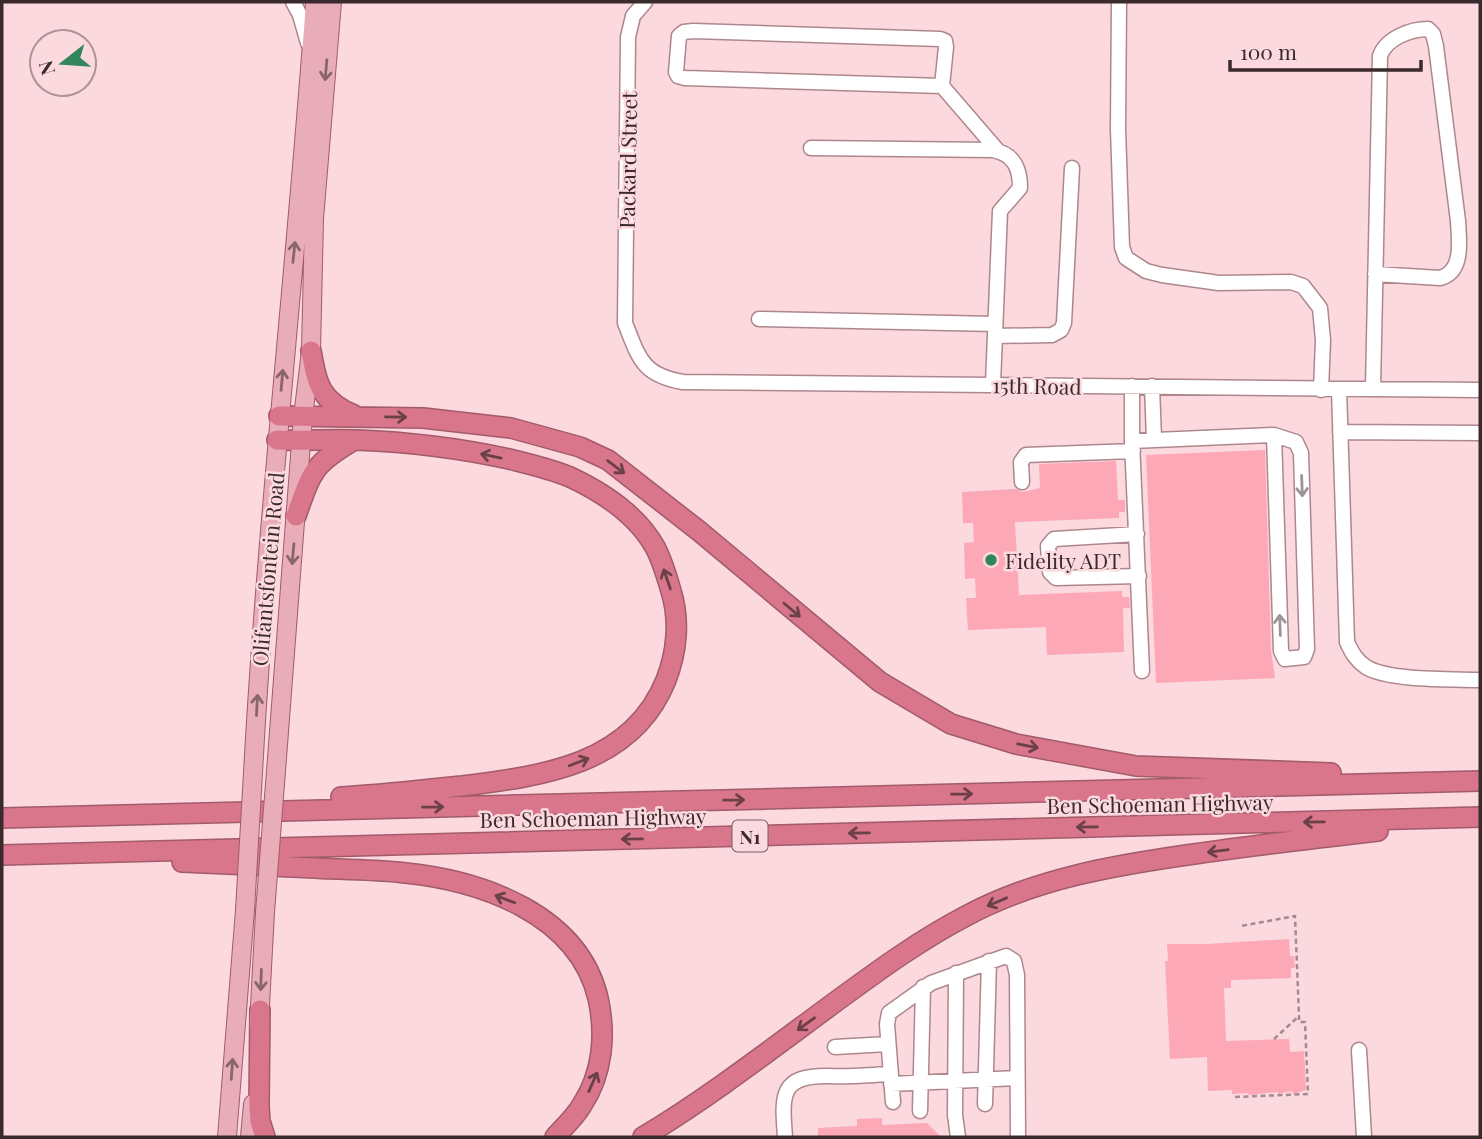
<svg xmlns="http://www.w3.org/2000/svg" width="1482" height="1139" viewBox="0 0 1482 1139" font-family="'Playfair Display',serif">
<rect width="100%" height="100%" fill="#fbd9de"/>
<path fill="#fca8b7" d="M1265 450 1271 651 1275 678 1156 683 1146 455Z
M1116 461 1118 500H1125V512H1119V518L1015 522 1019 595 1122 591V597H1129L1130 608H1123L1124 652 1047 655 1046 627 968 630 966 598H976L975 578 965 579 964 543 974 542 973 523H963L962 492 1016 489 1022 492 1040 488 1039 464Z
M1289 939 1290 956H1294L1295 968H1291V978L1231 980V988H1224L1226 1041 1289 1039 1290 1052 1304 1051 1306 1090 1293 1094 1292 1091 1278 1094V1092L1249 1095 1248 1093 1232 1094V1090L1208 1091 1207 1057 1170 1059 1165 961H1168L1167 944H1207Z
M882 1118V1125L927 1123 941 1137H818V1128L857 1126V1119Z"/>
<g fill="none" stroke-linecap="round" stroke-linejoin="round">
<defs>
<path id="minor" d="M293 2 300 15 308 43
M645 2 633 16 628 37 625 323C639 358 642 375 683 382L1480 390
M1119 2 1118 129 1122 247 1126 258 1146 271 1162 275 1219 283 1291 282 1303 286 1320 308 1323 340 1321 390
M942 86 946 47 945 41 940 39 693 31 684 32 679 36 676 72 678 76 685 78 942 86 998 151
M811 148 993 150C1014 154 1020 168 1020 188L1000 211 993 384
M759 319 995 324
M995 336 1052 335 1061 330 1064 323 1072 168
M1132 386V441L1142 671
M1152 386 1154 439
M1373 388 1380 56C1386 38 1411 29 1428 29L1433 34 1436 46 1458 221C1459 240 1464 272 1440 278L1375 274
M1339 389 1347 642C1352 653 1356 660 1366 667 1389 681 1452 679 1480 680
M1340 432 1480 433
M1132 441 1274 435 1296 442 1301 453 1307 649 1304 657 1285 659 1281 651 1274 435
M1022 482 1021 462 1026 455 1133 451
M1137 534 1054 539 1048 546 1050 572 1056 578 1139 576
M956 973 955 1115 958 1137
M835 1047 888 1044
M1359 1050 1364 1137
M891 1084 1017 1078
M893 1102 887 1024 889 1013 931 983 1006 956 1014 961 1017 975 1018 1137
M985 1104 989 961
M920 1111 923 987
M785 1137C782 1096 779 1075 829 1076 849 1077 869 1075 890 1074"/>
<path id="major" d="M276 771 303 417 311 351 314 219 332 2
M253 773C267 515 297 259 315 2
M259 1024 265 912
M227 1137 245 910
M250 1137 253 1104"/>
<path id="highway" d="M311 351C317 384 320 401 354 415
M279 416 423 418 511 428 580 447 608 460 699 531 880 682 951 724 1016 744 1136 766 1331 773
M277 440C304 441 330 439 357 440 408 442 459 448 509 459 529 464 551 469 570 477 602 492 637 515 655 547 662 560 667 577 671 591 680 620 677 652 666 680 632 765 542 776 462 786 422 790 382 795 341 797
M296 516C312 471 312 465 354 440
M2 818 1480 781
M2 855 1480 817
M182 862C227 864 271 866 315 868 345 870 376 869 406 873 482 881 578 914 598 998 606 1034 603 1073 582 1105 575 1117 564 1127 555 1137
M260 1010 259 1106 260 1121 265 1137
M643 1137C711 1096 774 1047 838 1000 879 970 920 940 966 916 1037 878 1116 865 1194 854 1256 845 1317 838 1378 831"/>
</defs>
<use href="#minor" stroke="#ae878d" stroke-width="17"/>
<use href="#major" stroke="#a15b6a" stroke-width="20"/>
<use href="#highway" stroke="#a15b6a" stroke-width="22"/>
<path stroke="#a38a8e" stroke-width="2.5" stroke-dasharray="5 3.5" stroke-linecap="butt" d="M1274 1039 1299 1016
M1235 1097 1308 1094 1305 1022H1299V1016L1295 916 1241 926"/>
<use href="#minor" stroke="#fff" stroke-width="14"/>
<use href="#major" stroke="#e8adb9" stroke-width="18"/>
<use href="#highway" stroke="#d9768b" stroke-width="19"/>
<defs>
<path id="major-bridge" d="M245 910 253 773
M265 912 276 771"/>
</defs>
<use href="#major-bridge" stroke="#a15b6a" stroke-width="20" stroke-linecap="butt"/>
<use href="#major-bridge" stroke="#e8adb9" stroke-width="18"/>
</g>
<defs><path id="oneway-shaft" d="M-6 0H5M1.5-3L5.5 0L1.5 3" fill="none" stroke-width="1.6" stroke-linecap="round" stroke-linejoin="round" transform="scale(1.75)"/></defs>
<g stroke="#88656c">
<use href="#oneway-shaft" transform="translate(326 70) rotate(95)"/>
<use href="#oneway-shaft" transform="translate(294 252) rotate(-84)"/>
<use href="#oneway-shaft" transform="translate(282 380) rotate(-85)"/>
<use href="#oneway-shaft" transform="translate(293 554) rotate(95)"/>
<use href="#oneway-shaft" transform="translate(257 705) rotate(-87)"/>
<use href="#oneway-shaft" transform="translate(261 980) rotate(92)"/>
<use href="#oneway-shaft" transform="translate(232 1069) rotate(-86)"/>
</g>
<g stroke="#6a4149">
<use href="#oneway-shaft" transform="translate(396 417) rotate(1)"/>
<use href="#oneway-shaft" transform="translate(491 456) rotate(-168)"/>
<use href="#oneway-shaft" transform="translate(616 467) rotate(37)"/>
<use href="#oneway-shaft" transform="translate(667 579) rotate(-109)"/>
<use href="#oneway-shaft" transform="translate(792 610) rotate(40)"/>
<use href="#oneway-shaft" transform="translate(1028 746) rotate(11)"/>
<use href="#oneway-shaft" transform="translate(579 762) rotate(-21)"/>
<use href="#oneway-shaft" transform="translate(962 794) rotate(-1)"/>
<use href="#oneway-shaft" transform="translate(734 800) rotate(-1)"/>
<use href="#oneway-shaft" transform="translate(433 807) rotate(-1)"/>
<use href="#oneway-shaft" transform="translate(1314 822) rotate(179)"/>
<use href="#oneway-shaft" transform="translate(1087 827) rotate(179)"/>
<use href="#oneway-shaft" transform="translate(859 833) rotate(179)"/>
<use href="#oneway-shaft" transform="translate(632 839) rotate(179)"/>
<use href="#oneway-shaft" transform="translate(1218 851) rotate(172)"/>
<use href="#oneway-shaft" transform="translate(505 899) rotate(-159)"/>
<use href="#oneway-shaft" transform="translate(997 902) rotate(157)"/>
<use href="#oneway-shaft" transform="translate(806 1024) rotate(144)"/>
<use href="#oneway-shaft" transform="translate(593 1082) rotate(-66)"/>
</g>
<g stroke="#9c9496">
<use href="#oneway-shaft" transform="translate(1302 486) rotate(88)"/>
<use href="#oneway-shaft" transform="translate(1280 625) rotate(-92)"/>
</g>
<circle fill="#31875b" stroke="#fbd9de" stroke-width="2.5" cx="991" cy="560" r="7"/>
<g text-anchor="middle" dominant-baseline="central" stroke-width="5" stroke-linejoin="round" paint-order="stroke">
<rect fill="#fbd9de" stroke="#745e62" stroke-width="2" x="732.5" y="820.5" width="35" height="31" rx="5"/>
<g font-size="19" font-weight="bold" fill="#3a2a2d">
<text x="750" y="836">N1</text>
</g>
<g font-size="21" fill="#3a2a2d" stroke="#fbd9de">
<text transform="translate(627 160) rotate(-89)">Packard Street</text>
<text transform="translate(1037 385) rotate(1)">15th Road</text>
<text transform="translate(267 569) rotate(-85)">Olifantsfontein Road</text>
<text transform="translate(1160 803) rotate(-1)">Ben Schoeman Highway</text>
<text transform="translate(593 817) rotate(-1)">Ben Schoeman Highway</text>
</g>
<g font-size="21" fill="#3a2a2d" stroke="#fbd9de" text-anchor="start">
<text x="1005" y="560">Fidelity ADT</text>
</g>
</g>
<rect width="1482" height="1139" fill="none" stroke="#3a2a2d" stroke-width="7"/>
<g transform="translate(63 63) rotate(253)"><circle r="33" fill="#fbd9de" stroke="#ae9397" stroke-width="2"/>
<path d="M0-5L12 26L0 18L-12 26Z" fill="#31875b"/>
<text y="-10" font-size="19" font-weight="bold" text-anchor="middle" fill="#3a2a2d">N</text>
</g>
<path d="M1230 60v10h191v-10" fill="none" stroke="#3a2a2d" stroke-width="3.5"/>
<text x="1240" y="60" font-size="21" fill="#3a2a2d" stroke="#fbd9de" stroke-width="5" paint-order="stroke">100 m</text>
</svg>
